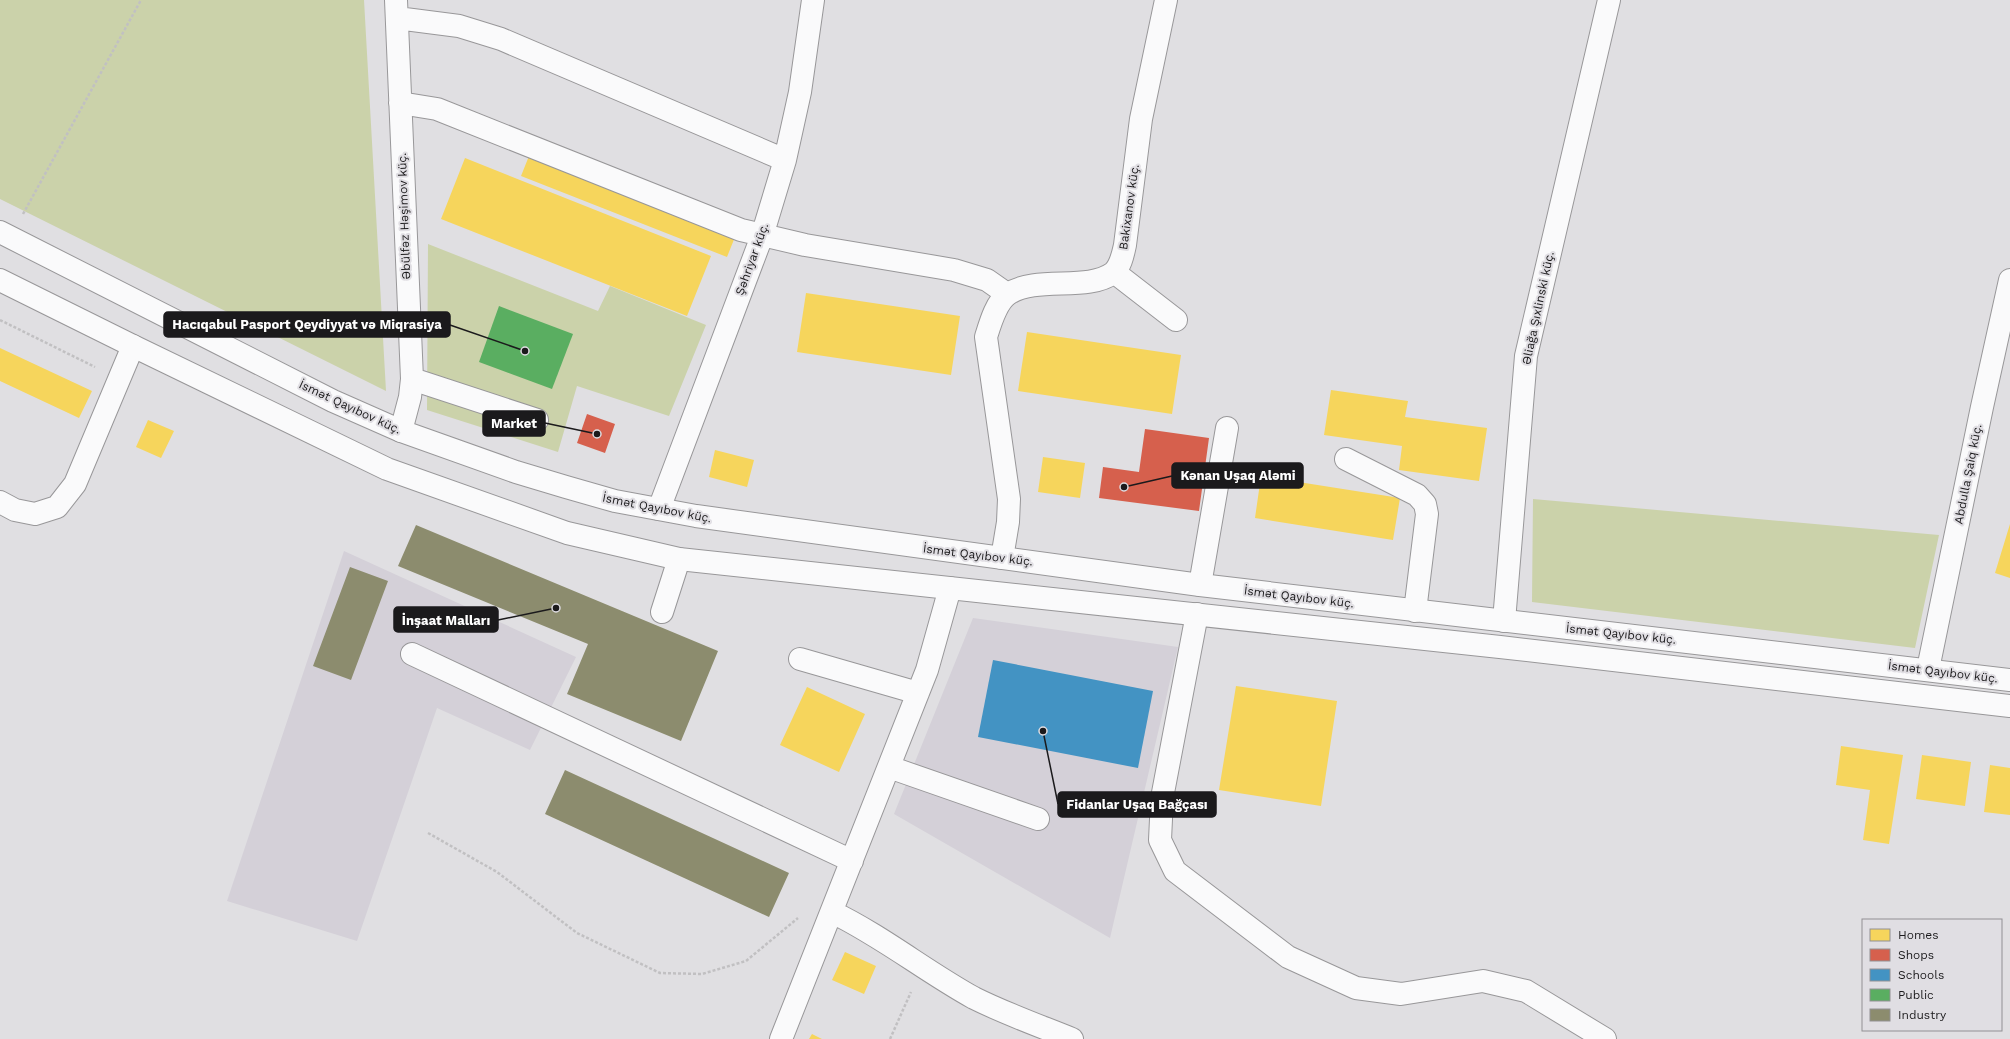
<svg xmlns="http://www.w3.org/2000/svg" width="2010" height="1039" viewBox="0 0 2010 1039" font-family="'Work Sans',sans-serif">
<rect width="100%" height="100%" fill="#e0dfe2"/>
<path fill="#d4d0d8" d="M344 551 576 657 530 750 437 708 357 941 227 901Z
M973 618 1178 647 1110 938 894 814Z"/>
<path fill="#cbd2aa" d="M0 0H364L386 391 0 199Z
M428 244 598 311 610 286 706 325 669 416 577 386 558 452 427 410Z
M1533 499 1939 535 1915 648 1532 602Z"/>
<path fill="#f6d55c" d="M529 156 735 237 727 257 521 176Z
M465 158 711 256 687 316 441 219Z
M806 293 960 316 951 375 797 352Z
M1027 332 1181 355 1172 414 1018 391Z
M0 348 92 391 79 418 0 381Z
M1331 390 1408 401 1405 417 1487 428 1479 481 1399 470 1402 446 1324 435Z
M148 420 174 431 161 458 136 447Z
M715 450 754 460 747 487 709 477Z
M1043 457 1085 463 1080 498 1038 492Z
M1261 476 1400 498 1393 540 1255 518Z
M2010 524V578L1995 573Z
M1236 686 1337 701 1321 806 1219 790Z
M807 687 865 714 839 772 780 745Z
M1841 746 1903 755 1889 844 1863 840 1870 790 1836 785Z
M1922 755 1971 762 1965 806 1916 799Z
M1990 765 2010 768V815L1984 812Z
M845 952 876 966 864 994 832 980Z
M812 1034 822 1039H809Z"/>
<path fill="#d6604d" d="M587 414 615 424 605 453 577 443Z
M1145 429 1209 438 1199 511 1099 498 1103 467 1139 472Z"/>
<path fill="#4393c3" d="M993 660 1153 691 1138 768 978 737Z"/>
<path fill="#5aae61" d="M499 306 573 334 552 389 479 362Z"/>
<path fill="#8c8c6e" d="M416 525 718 651 681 741 567 694 588 644 398 566Z
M350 567 388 581 351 680 313 666Z
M565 770 789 873 769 917 545 814Z"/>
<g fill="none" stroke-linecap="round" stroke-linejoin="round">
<defs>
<path id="minor" d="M396 0 412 379 410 397 401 431
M397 18 459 26 501 39 785 160
M400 103 437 109 741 230 805 245 954 270 987 280 1007 294
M1114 272 1176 320
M412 379 537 420
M1346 459 1417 495 1425 504 1427 514 1415 611
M0 502 15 510 35 514 57 507 75 484 133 346
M659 509 762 236 785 160 800 92 813 0
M1002 558 1008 522 1009 499 986 337C990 324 996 302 1008 294 1037 275 1087 292 1113 273 1121 266 1123 254 1125 245L1141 119 1166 0
M1200 585 1227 428
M662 612 679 559
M1197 614 1162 798 1160 840 1175 871 1288 957 1356 988 1401 994 1483 981 1526 991 1605 1039
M1504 621 1526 356 1609 0
M412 654 852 861
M800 659 918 693
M1928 669 1982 407 2010 280
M889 767 1038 819
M832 912C882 936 925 971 974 998 1006 1014 1040 1026 1072 1039
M781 1039 927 670 950 588"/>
<path id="major" d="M0 232 333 401 401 431 516 472 566 487 615 501 696 516 1200 585 2010 680
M0 280 133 346 387 469 567 533 679 559 1500 647 2010 706"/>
</defs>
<use href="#minor" stroke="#989799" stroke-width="24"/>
<use href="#major" stroke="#989799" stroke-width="24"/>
<path stroke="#c1c0c2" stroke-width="2.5" stroke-dasharray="3 2" stroke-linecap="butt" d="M23 214 141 0
M0 320 95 367
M428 833 497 872 577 933 660 973 702 974 746 961 798 918
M890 1039 911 992"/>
<use href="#minor" stroke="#fafafb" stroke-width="22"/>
<use href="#major" stroke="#fafafb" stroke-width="22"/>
</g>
<g text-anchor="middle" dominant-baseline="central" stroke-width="4" stroke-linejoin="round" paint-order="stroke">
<g font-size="12" fill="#1b1a1c" stroke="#e0dee3">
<text transform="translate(1129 207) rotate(-82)">Bakixanov küç.</text>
<text transform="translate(404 216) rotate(-92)">Əbülfəz Həşimov küç.</text>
<text transform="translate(752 259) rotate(-70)">Şəhriyar küç.</text>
<text transform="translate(1538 308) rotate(-78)">Əliağa Şıxlinski küç.</text>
<text transform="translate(350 407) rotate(25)">İsmət Qayıbov küç.</text>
<text transform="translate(1968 474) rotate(-79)">Abdulla Şaiq küç.</text>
<text transform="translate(657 508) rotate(11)">İsmət Qayıbov küç.</text>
<text transform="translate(978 555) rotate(7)">İsmət Qayıbov küç.</text>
<text transform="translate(1299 597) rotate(7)">İsmət Qayıbov küç.</text>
<text transform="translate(1621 634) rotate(6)">İsmət Qayıbov küç.</text>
<text transform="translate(1943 672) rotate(7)">İsmət Qayıbov küç.</text>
</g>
</g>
<path fill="none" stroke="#1b1a1c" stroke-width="1.5" d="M525 351L450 325M597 434L545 423M1124 487L1172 476M556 608L498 620M1043 731L1058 804"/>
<g fill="#1b1a1c" stroke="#e0dee3" stroke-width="1.5">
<circle cx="525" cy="351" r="4"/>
<circle cx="597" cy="434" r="4"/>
<circle cx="1124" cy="487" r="4"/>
<circle cx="556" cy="608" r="4"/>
<circle cx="1043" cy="731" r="4"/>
</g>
<g fill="#1b1a1c" stroke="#1b1a1c" stroke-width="1.5">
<rect x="164" y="312" width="286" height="25" rx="4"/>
<rect x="483" y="411" width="62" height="25" rx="4"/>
<rect x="1172" y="463" width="131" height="25" rx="4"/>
<rect x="394" y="607" width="104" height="25" rx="4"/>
<rect x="1058" y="792" width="158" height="25" rx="4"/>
</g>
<g font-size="13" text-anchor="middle" font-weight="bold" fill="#fff">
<text x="307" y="329">Hacıqabul Pasport Qeydiyyat və Miqrasiya</text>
<text x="514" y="428">Market</text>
<text x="1238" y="480">Kənan Uşaq Aləmi</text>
<text x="446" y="625">İnşaat Malları</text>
<text x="1137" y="809">Fidanlar Uşaq Bağçası</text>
</g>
<rect x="1862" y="919" width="140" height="112" fill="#e0dee3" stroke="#919093"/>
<rect x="1870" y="929" width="20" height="12" fill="#f6d55c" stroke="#919093"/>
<text x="1898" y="939" font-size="12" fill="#1b1a1c">Homes</text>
<rect x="1870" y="949" width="20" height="12" fill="#d6604d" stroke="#919093"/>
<text x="1898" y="959" font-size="12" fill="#1b1a1c">Shops</text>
<rect x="1870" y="969" width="20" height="12" fill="#4393c3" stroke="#919093"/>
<text x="1898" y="979" font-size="12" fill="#1b1a1c">Schools</text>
<rect x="1870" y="989" width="20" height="12" fill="#5aae61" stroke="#919093"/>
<text x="1898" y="999" font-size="12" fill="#1b1a1c">Public</text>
<rect x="1870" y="1009" width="20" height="12" fill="#8c8c6e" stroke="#919093"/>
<text x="1898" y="1019" font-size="12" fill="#1b1a1c">Industry</text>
</svg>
